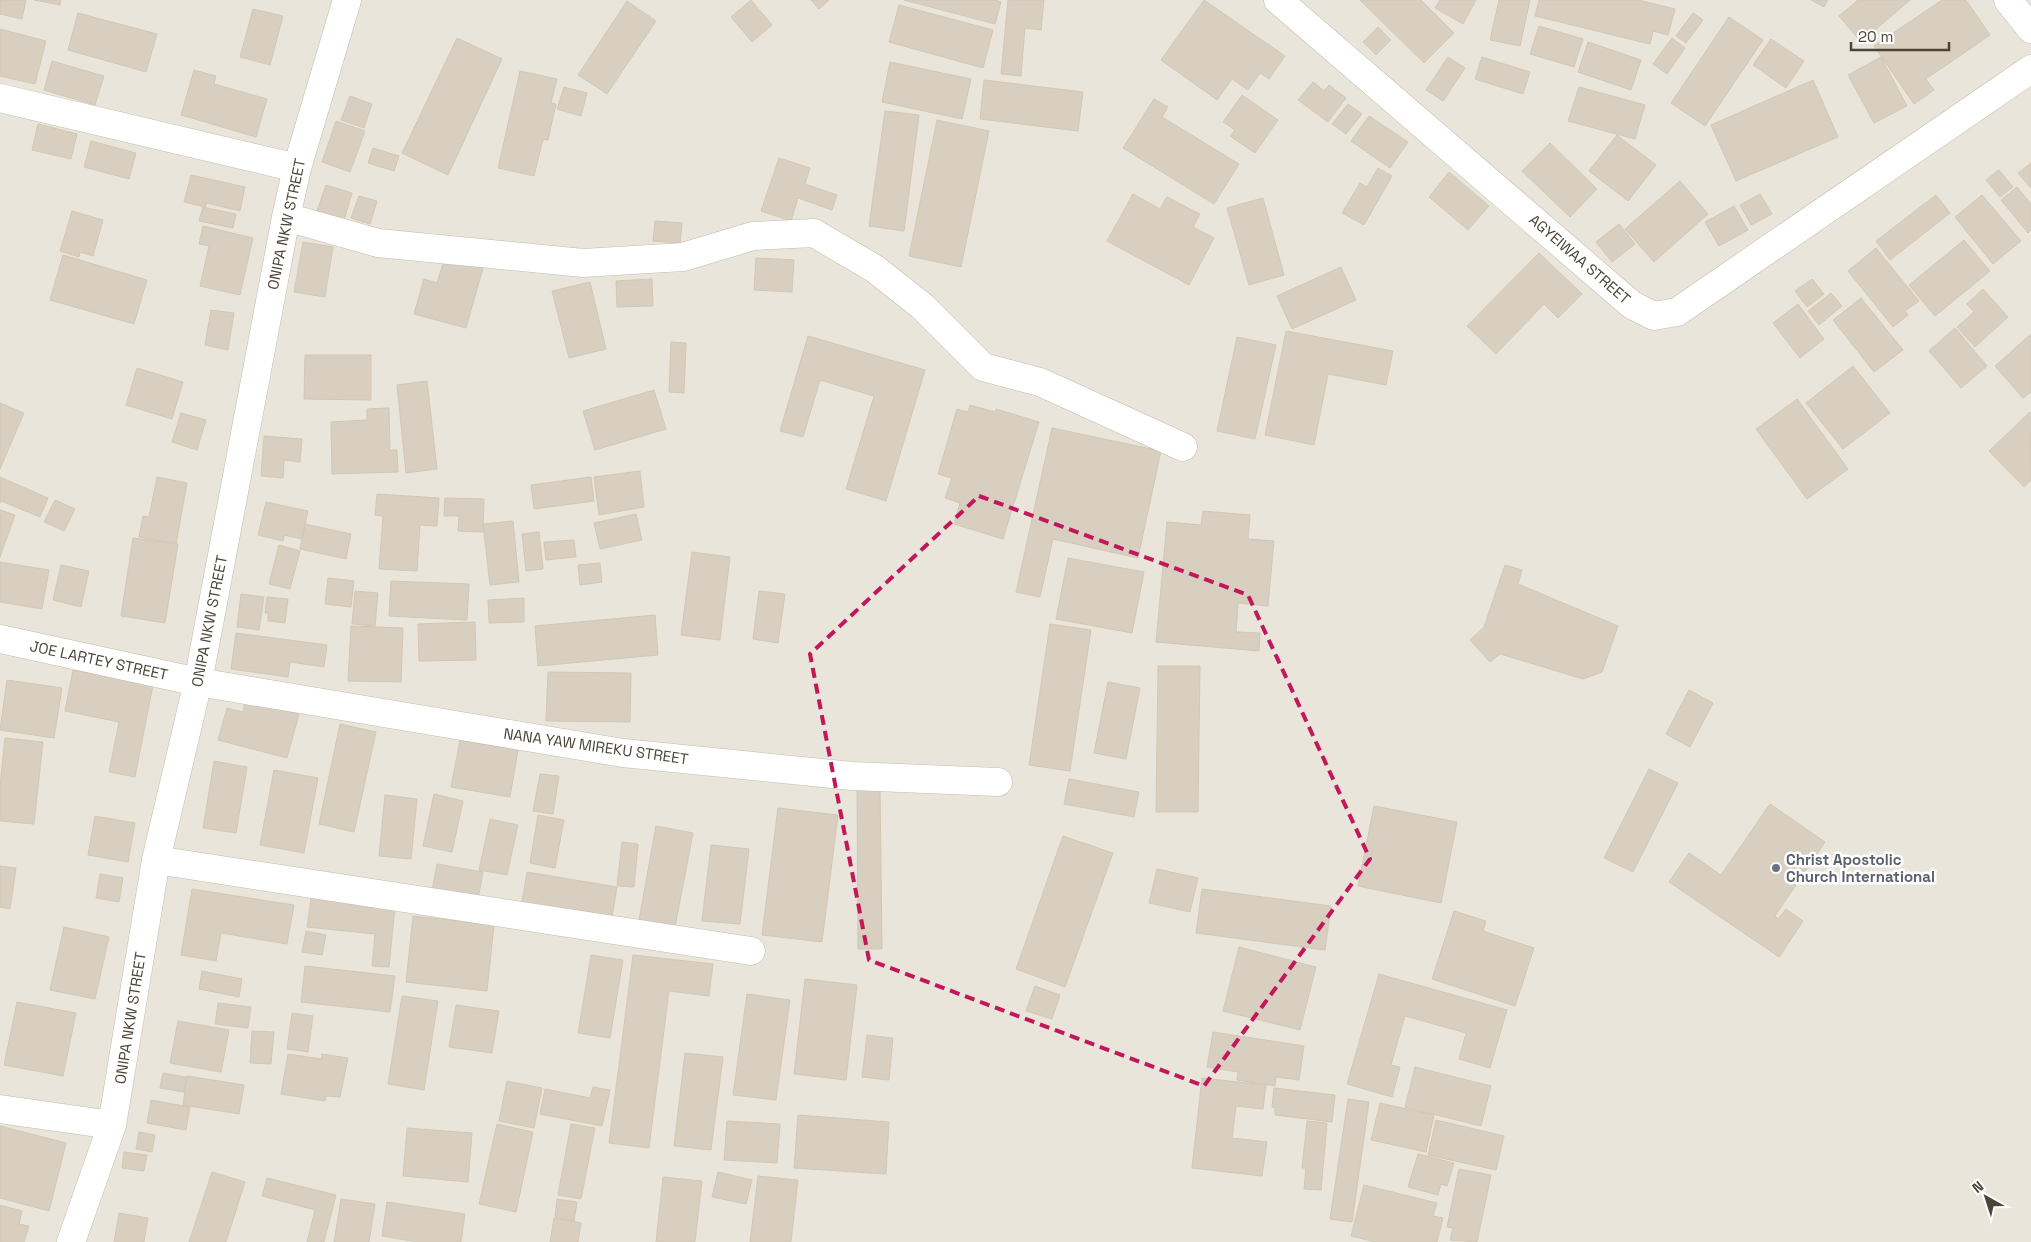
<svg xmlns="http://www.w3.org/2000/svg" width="2031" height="1242" viewBox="0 0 2031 1242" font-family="'Space Grotesk',sans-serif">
<rect width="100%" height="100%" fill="#f6f3ec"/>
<path fill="#eae5da" d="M0 0H2031V1242H0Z"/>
<path fill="#d8cfc1" stroke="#d3c7b4" d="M0 0H26L22 19 0 14Z
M34 0H61L60 5Z
M751 0 772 25 752 42 731 17Z
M811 0H829L819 9Z
M904 0H995L1001 2 995 24Z
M1008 0H1044L1041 30 1025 28 1021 76 1001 74Z
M1204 0 1285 56 1269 79 1260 73 1248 90 1232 79 1217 100 1161 60Z
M1360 0H1421L1454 33 1424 63Z
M1440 0H1476L1463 24 1435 8Z
M1499 0H1530L1520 46 1490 40Z
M1539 0H1638L1675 9 1668 35 1653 31 1650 44 1535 16Z
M1811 0H1828L1824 7Z
M1858 0H1910L1861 42 1839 16Z
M1942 0H1966L1990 35 1926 79 1934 90 1914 104 1874 46Z
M627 1 656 21 607 94 578 75Z
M899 5 993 30 983 68 889 42Z
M253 9 283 16 270 65 240 57Z
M78 13 157 34 146 72 68 50Z
M1693 13 1703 20 1686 43 1676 36Z
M1729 17 1763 40 1705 126 1671 103Z
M1539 26 1583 39 1574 67 1530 54Z
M1378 27 1391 40 1376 55 1363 42Z
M0 29 46 41 35 84 0 76Z
M457 38 502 59 448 175 402 153Z
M1672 38 1685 48 1667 74 1653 64Z
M1771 39 1804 61 1786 88 1753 65Z
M1588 42 1641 60 1631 90 1578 72Z
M1448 57 1465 68 1443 101 1426 90Z
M1482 57 1530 72 1523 94 1475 79Z
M1881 57 1907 106 1874 123 1848 75Z
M52 61 104 76 95 105 44 90Z
M890 62 971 79 962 119 882 102Z
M194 70 216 76 214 84 267 99 256 137 181 115Z
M520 71 557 79 551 103 556 104 548 140 543 139 534 176 498 168Z
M984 80 1083 92 1078 131 980 119Z
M1813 80 1838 137 1736 181 1711 125Z
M1313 82 1324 91 1329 85 1346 98 1328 122 1298 100Z
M564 87 587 93 581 116 557 109Z
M1579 87 1645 105 1635 139 1568 121Z
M1242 95 1278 120 1255 153 1230 136 1235 130 1223 122Z
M350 96 372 104 364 128 341 120Z
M1154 99 1168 107 1162 117 1239 164 1214 204 1123 148Z
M1348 104 1362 114 1346 134 1332 124Z
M885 111 919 115 904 231 869 226Z
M1369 116 1408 142 1390 168 1351 141Z
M937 120 989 131 961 267 909 256Z
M336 121 365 131 350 172 322 162Z
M38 124 77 134 71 159 32 150Z
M1617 135 1656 165 1628 201 1589 171Z
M91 141 136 153 129 179 84 167Z
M1550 143 1597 189 1570 217 1522 171Z
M373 148 399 156 394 171 368 163Z
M779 158 810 168 805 184 837 195 832 210 798 198 791 221 761 211Z
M2031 163V188L2018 173Z
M1378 168 1392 176 1364 225 1342 213 1360 183 1367 187Z
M1999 170 2013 187 2000 197 1986 180Z
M1449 172 1489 206 1468 230 1429 197Z
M191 175 245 187 240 211 207 203 205 207 184 202Z
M1680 181 1708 214 1654 262 1625 229Z
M326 185 352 193 344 220 317 211Z
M2017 187 2031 204V230L2028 233 2001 200Z
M1133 194 1160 209 1167 197 1200 214 1193 227 1214 238 1189 285 1107 241Z
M1760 194 1772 214 1751 225 1740 205Z
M1936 195 1950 213 1890 260 1876 241Z
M1982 195 2021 241 1993 264 1955 217Z
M359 196 377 201 370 224 351 218Z
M1263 198 1284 275 1249 285 1227 208Z
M1734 206 1748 230 1719 246 1705 222Z
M203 207 236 214 233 228 199 221Z
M72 211 103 220 93 256 80 252 79 257 60 251Z
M655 221 682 223 680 243 653 241Z
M1619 224 1635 244 1612 262 1596 242Z
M203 226 253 238 240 295 200 286 209 246 199 244Z
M1964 240 1990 271 1935 316 1909 285Z
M303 242 333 247 325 297 294 292Z
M1876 248 1919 301 1905 311 1908 315 1893 327 1848 271Z
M1539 253 1582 294 1558 318 1544 304 1496 354 1467 326Z
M63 255 147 280 134 324 50 300Z
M445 257 483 268 466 328 414 314 424 279 437 283Z
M756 258 794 260 792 292 754 290Z
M1341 267 1356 300 1292 329 1277 296Z
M652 279 653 306 617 307 616 281Z
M1812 279 1824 294 1807 307 1795 291Z
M590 282 606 349 569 358 552 291Z
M1983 289 2008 317 1975 347 1957 327 1974 312 1967 304Z
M1831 293 1842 306 1819 325 1808 311Z
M1861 298 1903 350 1874 372 1833 320Z
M1798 304 1824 339 1800 358 1773 323Z
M211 310 234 313 228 350 205 345Z
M1955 328 1987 366 1961 388 1929 351Z
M1286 331 1393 351 1386 385 1328 374 1314 445 1265 435Z
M2031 334V392L2023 398 1995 366Z
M808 336 925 370 886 501 846 489 874 396 820 380 803 437 780 431Z
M1237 337 1276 345 1255 439 1217 431Z
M671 342 686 343 684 393 669 392Z
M305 355H371V400L304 399Z
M1853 366 1890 413 1843 449 1806 403Z
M137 368 183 382 172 419 126 405Z
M427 381 437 469 406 473 397 385Z
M654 390 666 429 595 450 583 411Z
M1797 399 1848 469 1807 499 1756 429Z
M0 403 24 413 0 469Z
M970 405 995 412 996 409 1039 422 1003 539 954 524 960 503 945 498 952 478 938 474 957 409 968 412Z
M389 408 390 450H397L398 472 332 474 331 422 367 420V409Z
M2030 412 2031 480 2024 487 1989 451Z
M181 413 206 420 197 450 172 442Z
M1052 428 1161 451 1138 558 1053 539 1040 597 1016 592Z
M264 436 302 439 300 462 284 460 283 478 261 476Z
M640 471 644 507 599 515 594 477Z
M0 477 48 498 40 517 1 501 0 503Z
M157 477 187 483 176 544 139 537 143 516 149 517Z
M591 477 594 501 534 509 531 485Z
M377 494 439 498 437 526 420 525 417 571 379 569 383 516 375 515Z
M445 498 484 499 483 532 458 531 459 516H444Z
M55 500 75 509 64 531 44 522Z
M266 502 308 511 302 539 284 535 283 541 258 535Z
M0 510 15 515 0 557Z
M1203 511 1250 515 1248 539 1274 541 1268 606 1238 603 1236 632 1260 633 1259 651 1156 642 1167 522 1201 525Z
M636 514 642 540 600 549 594 523Z
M513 521 519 582 490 585 483 524Z
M305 524 351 534 346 559 300 549Z
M539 532 543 569 526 571 522 534Z
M133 538 178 544 165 623 121 616Z
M574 540 576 557 546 560 544 542Z
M279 545 300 551 290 589 269 584Z
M692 552 730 557 720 640 681 635Z
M1068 558 1144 572 1132 633 1056 619Z
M0 562 49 570 42 609 0 602Z
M600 563 602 582 580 585 578 565Z
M61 565 89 571 81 607 53 600Z
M1505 565 1522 570 1518 584 1618 626 1602 672 1583 679 1500 654 1490 662 1470 640 1484 627Z
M328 578 354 581 351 607 325 604Z
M391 581 469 584 467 620 389 616Z
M355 591 378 593 375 626 352 624Z
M759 591 785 594 778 643 753 639Z
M241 594 264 597 259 630 237 627Z
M267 597 288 599 285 623 268 621V613H265Z
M524 598V622L489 623 488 600Z
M655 615 658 655 538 666 535 626Z
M475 622 476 660 419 661 418 624Z
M1050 624 1091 630 1070 771 1029 765Z
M351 626 403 628 401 682 348 681Z
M236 633 327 645 324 667 290 662 288 677 231 669Z
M1158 666H1200L1198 812H1156Z
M73 670 153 685 135 777 109 772 119 722 65 711Z
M548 672 631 673 630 722 546 721Z
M7 680 62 688 54 738 0 730Z
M1108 682 1140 688 1126 759 1094 753Z
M1689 690 1713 703 1690 747 1666 734Z
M245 701 299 714 287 758 218 740 227 708 243 712Z
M340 724 376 732 354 832 319 824Z
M5 738 43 742 34 824 0 821V786Z
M460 740 518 750 510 797 451 787Z
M214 761 247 767 236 833 203 828Z
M1649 769 1678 783 1633 872 1604 858Z
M274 770 318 778 304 853 260 845Z
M540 774 559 776 553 814 533 811Z
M1069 779 1139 792 1134 817 1064 804Z
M857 786H880L882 949H858Z
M434 794 463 801 452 852 423 846Z
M385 795 417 799 411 859 379 856Z
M1770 804 1825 842 1775 916 1778 919 1786 909 1803 921 1779 957 1669 882 1689 853 1721 875Z
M1374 806 1457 822 1441 903 1358 886Z
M778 808 838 815 822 942 762 935Z
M538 815 564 820 555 868 530 863Z
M95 816 135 823 128 862 88 855Z
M490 819 518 825 507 875 479 870Z
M656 826 693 833 675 927 639 920Z
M1063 836 1113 853 1065 987 1016 969Z
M622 842 638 844 634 887 617 886Z
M711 845 749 849 740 924 702 921Z
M437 864 483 872 478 899 432 891Z
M0 866 16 868 10 909 0 907Z
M1157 869 1198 878 1190 912 1149 903Z
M527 872 617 887 611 923 521 908Z
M100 874 123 878 119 902 96 898Z
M192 889 294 905 287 944 221 933 216 961 181 955Z
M1202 889 1331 906 1325 950 1196 933Z
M311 898 395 906 389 967 372 966 375 934 307 927Z
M1454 911 1486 921 1483 931 1534 948 1515 1006 1432 979Z
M413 916 494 925 487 991 406 982Z
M64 927 109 937 95 999 50 990Z
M306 931 326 935 322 955 302 952Z
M1239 947 1316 967 1300 1030 1223 1011Z
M591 955 623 960 610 1038 578 1033Z
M633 955 713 964 709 996 669 991 649 1148 609 1143Z
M305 966 395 976 390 1012 301 1002Z
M202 971 242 979 239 997 199 989Z
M1379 974 1507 1010 1490 1068 1459 1059 1466 1033 1405 1016 1391 1065 1400 1067 1392 1097 1347 1084Z
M805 979 857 985 846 1080 794 1074Z
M1035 986 1060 995 1052 1019 1026 1011Z
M747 994 790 1000 776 1100 733 1095Z
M402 996 438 1001 424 1090 388 1084Z
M17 1002 76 1013 63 1076 4 1065Z
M218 1003 251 1007 248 1028 215 1024Z
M456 1005 499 1011 492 1053 449 1047Z
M292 1013 313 1016 308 1052 287 1049Z
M178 1021 229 1030 221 1072 170 1063Z
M252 1031 274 1032 271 1064 250 1063Z
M1213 1032 1304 1046 1299 1080 1276 1077 1275 1086 1237 1080 1238 1072 1207 1067Z
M867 1035 893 1038 889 1080 862 1077Z
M685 1053 723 1057 711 1150 674 1146Z
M288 1054 321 1059 322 1054 348 1058 340 1097 326 1096 325 1101 281 1094Z
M1415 1067 1491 1086 1481 1126 1405 1107Z
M163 1073 186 1077 184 1092 160 1088Z
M187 1076 244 1085 239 1114 183 1105Z
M1202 1078 1266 1085 1263 1109 1236 1106 1232 1138 1267 1142 1262 1176 1192 1168Z
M507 1081 542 1088 534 1128 499 1121Z
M593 1087 610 1090 602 1126 540 1114 545 1089 590 1098Z
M1274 1088 1335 1095 1332 1122 1275 1115V1108L1272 1107Z
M1348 1099 1369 1102 1352 1222 1330 1219Z
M151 1100 190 1107 186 1130 147 1123Z
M1380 1103 1434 1115 1426 1152 1371 1140Z
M798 1115 889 1122 886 1174 794 1168Z
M1436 1120 1504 1136 1496 1170 1428 1155Z
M727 1121 780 1124 777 1163 724 1160Z
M1307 1121 1327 1123 1321 1190 1304 1189 1306 1168H1302Z
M497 1124 533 1132 516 1212 479 1204Z
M571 1124 595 1128 581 1199 558 1195Z
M0 1126 66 1143 49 1211 0 1198Z
M407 1128 472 1133 468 1182 403 1176Z
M139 1132 155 1135 152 1152 136 1149Z
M124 1152 147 1155 144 1171 122 1168Z
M1418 1154 1454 1163 1447 1186 1441 1184 1438 1195 1408 1187Z
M1459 1169 1491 1175 1477 1242 1450 1240 1453 1228 1447 1227Z
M212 1172 245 1182 226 1242H189Z
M718 1172 752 1180 746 1204 712 1197Z
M758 1176 798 1180 791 1242H750Z
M663 1177 702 1181 695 1242H656Z
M267 1178 336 1195 324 1242H307L315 1210 262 1196Z
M1364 1185 1437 1203 1433 1216 1443 1218 1437 1242H1375L1351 1236Z
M341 1199 375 1204 369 1242H334Z
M557 1199 577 1202 574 1221 555 1217Z
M387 1202 465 1214 461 1242H418L382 1236Z
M0 1205 22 1211 19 1224 29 1226 24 1242H0Z
M119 1213 148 1218 144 1242H114Z
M554 1218 581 1223 578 1242H550Z"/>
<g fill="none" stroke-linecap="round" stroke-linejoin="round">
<defs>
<path id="street" d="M1278 0 1632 305 1654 316 1677 312 2031 69
M2008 0 2031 29
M0 98 297 168
M286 217 378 243 583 263 683 257 753 236 814 233 875 269 922 306 983 367 1040 382 1183 447
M0 639 198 682 623 753 852 776 998 782
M156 860 751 951
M0 1109 112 1125
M71 1242 112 1125 156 860 198 682 286 217 297 168 347 0"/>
</defs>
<use href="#street" stroke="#c2bbae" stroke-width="29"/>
<use href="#street" stroke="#fff" stroke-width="28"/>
</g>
<path fill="none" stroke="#c2185b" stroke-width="4" stroke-dasharray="10 6" stroke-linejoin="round" d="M979 496 1248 595 1370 859 1204 1086 869 960 810 654Z"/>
<circle fill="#6b7280" stroke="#fff" stroke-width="2" cx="1776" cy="868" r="5"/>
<g text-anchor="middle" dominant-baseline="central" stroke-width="5" stroke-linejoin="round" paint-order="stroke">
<g font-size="15" fill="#4b4439" stroke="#fff">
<text transform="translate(286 224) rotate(-78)">ONIPA NKW STREET</text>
<text transform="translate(1580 259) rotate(41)">AGYEIWAA STREET</text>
<text transform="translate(209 621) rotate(-79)">ONIPA NKW STREET</text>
<text transform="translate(99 660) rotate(12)">JOE LARTEY STREET</text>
<text transform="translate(596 746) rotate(8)">NANA YAW MIREKU STREET</text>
<text transform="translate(130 1018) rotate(-81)">ONIPA NKW STREET</text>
</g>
<g font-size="15" font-weight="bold" fill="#5b616d" stroke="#fff" text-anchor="start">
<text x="1786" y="859">Christ Apostolic<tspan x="1786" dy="17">Church International</tspan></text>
</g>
</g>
<g transform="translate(1986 1197) rotate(321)" stroke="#ffffff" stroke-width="4" paint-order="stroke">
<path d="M0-4L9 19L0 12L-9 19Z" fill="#4b4439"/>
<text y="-8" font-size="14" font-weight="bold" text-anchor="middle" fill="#4b4439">N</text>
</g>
<path d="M1851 42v8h98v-8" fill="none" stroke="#4b4439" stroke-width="2.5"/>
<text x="1858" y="42" font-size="15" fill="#4b4439" stroke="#ffffff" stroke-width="4" paint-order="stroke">20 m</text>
</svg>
